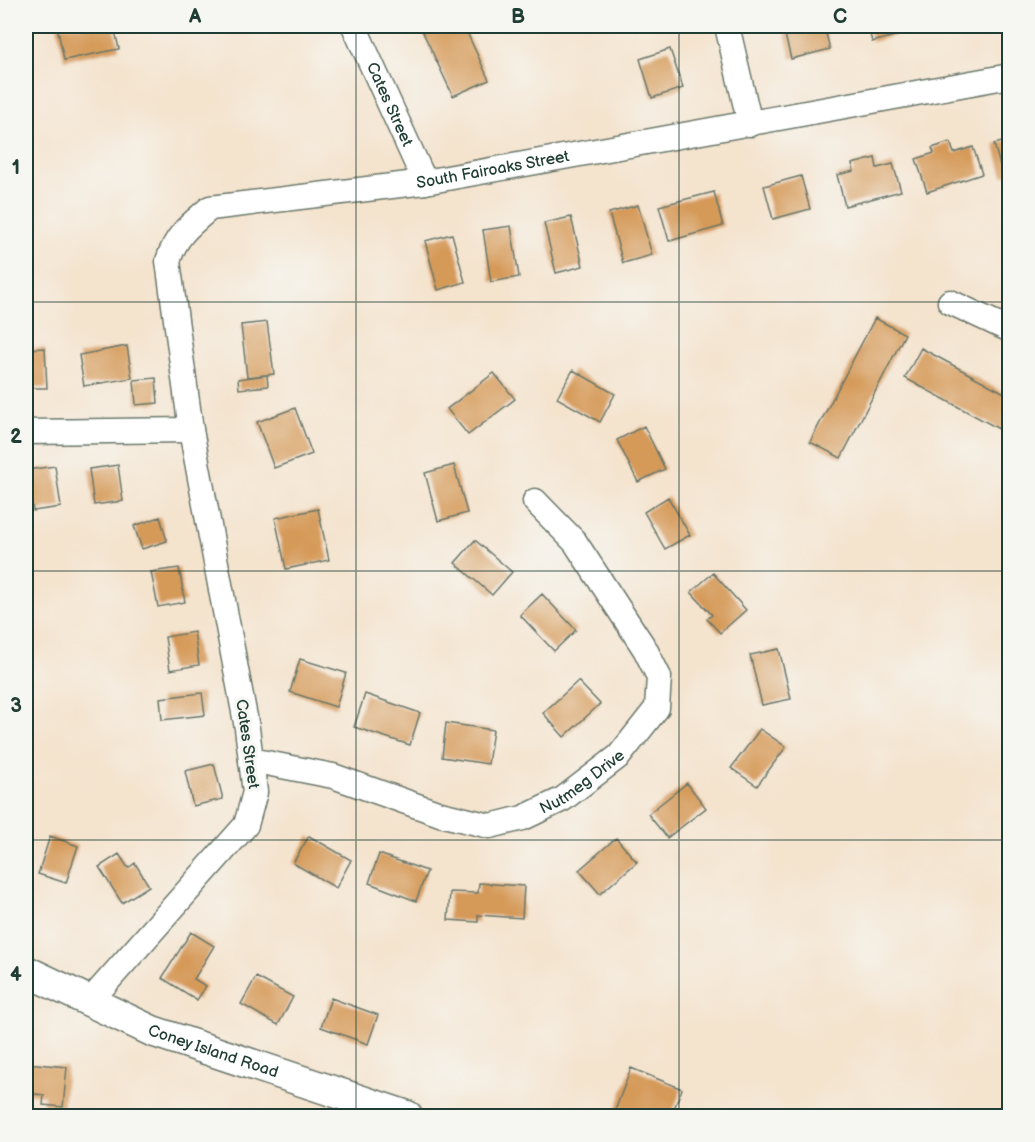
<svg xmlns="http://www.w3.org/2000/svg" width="1035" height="1142" viewBox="0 0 1035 1142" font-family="'Balsamiq Sans',sans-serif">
<rect width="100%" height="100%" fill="#f6f6f2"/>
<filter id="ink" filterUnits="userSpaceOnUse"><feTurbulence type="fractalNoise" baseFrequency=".0167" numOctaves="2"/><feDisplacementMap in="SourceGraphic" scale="12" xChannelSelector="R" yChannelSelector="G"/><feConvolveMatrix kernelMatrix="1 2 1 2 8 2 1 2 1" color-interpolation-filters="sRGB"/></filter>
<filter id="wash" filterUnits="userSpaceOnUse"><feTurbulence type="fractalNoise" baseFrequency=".008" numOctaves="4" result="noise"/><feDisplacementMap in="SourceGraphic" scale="24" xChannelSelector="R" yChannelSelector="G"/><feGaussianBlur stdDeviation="1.35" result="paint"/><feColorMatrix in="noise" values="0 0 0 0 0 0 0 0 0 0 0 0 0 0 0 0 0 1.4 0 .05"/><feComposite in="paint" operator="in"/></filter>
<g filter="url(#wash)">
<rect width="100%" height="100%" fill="#f4e3cd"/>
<g id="blocks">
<path fill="#d59a59" d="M57 26H114L119 49 64 60Z
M420 26H464L489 80 453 96Z
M789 26H824L830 49 791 59 783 27Z
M868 26H907L909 32 872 42Z
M670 49 683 88 652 98 640 59Z
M1010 140V174L1003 176 994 144Z
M950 142 954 153 973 147 982 174 927 192 916 159 934 153 932 148Z
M875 158 877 168 893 164 901 191 845 206 837 175 854 171 852 164Z
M801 176 810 209 773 219 764 186Z
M714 192 723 226 669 241 659 206Z
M638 205 652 255 623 263 609 213Z
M571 217 583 266 556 273 544 223Z
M511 226 519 277 491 282 483 230Z
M452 234 465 282 438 290 425 241Z
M875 318 905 334 841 458 810 442Z
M267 322 274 374 247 377 241 325Z
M127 346 132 378 84 386 79 355Z
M45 348 47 388H26V349Z
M921 348 1010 396V435L905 378Z
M573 370 615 394 600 422 557 398Z
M494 373 515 399 468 435 447 409Z
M267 375 268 386 239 389 238 379Z
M156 378 158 403 136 405 134 380Z
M295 408 312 454 274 468 257 422Z
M644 426 665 469 638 482 617 440Z
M118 465 123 501 94 505 89 469Z
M454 465 467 513 438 521 425 473Z
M55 466 61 507 33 511 27 470Z
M668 497 690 535 665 549 644 512Z
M318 509 329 560 286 569 275 518Z
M160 517 167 541 142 549 134 526Z
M475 540 512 572 492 595 455 563Z
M179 568 185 602 158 607 151 572Z
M713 573 746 610 720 633 707 619 712 615 691 592Z
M542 594 576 630 554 651 520 615Z
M194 632 199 665 170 670 165 637Z
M779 649 791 699 762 705 750 655Z
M300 659 346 673 336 707 290 692Z
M578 681 600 704 564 737 543 713Z
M202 693 205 715 162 720 160 698Z
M365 694 420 713 410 745 354 727Z
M446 723 493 730 488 764 442 757Z
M760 729 786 747 757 786 731 768Z
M214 764 223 799 193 806 185 771Z
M687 783 706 808 667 838 648 814Z
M50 836 78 846 66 883 38 874Z
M309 836 351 860 336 888 293 863Z
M616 838 637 862 600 894 579 870Z
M119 854 128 868 135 863 149 886 122 903 99 867Z
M379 854 427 871 416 901 369 883Z
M479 883 524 886 522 918 478 915V922L448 920 450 892 478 893Z
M191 932 214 946 194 979 206 986 197 1000 162 978Z
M256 977 293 997 278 1025 241 1004Z
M331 998 378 1015 368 1044 321 1027Z
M26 1063 67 1067 63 1107 43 1105 44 1095 26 1093Z
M631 1068 682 1089 671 1116H613Z"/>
</g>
</g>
<g filter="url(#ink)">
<use href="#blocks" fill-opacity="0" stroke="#6a776a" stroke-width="1.5"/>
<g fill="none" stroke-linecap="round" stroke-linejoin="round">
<defs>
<g id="minor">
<path id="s1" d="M354 26 425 182"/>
<path d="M727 26 750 124"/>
<path d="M950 302 1010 330"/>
<path d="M26 432 191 430"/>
<path id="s2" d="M251 760 333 776 440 814 490 826 523 818 563 799 619 756 657 708 659 677 645 649 575 542 535 501"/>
<path id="s3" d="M90 1001 246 825 255 792 247 728 191 430 168 261C176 235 190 225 210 208L425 182 1010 76"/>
</g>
<g id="tertiary">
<path id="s4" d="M26 971 152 1031 407 1116"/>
</g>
</defs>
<use href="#minor" stroke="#6a776a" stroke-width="27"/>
<use href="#tertiary" stroke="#6a776a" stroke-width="33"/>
<use href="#minor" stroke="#fff" stroke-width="24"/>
<use href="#tertiary" stroke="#fff" stroke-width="30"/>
</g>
</g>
<path fill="none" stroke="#1f3d34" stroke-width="1.5" stroke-opacity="0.55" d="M356 26V1116M679 26V1116M26 302H1010M26 571H1010M26 840H1010"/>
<g text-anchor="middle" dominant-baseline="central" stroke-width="6" stroke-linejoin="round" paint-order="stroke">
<g font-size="16" fill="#1f3d34" stroke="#f6f6f2">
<text stroke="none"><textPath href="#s1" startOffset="86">Cates Street</textPath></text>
<text stroke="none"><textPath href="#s3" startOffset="1162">South Fairoaks Street</textPath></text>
<text transform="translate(247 744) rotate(82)">Cates Street</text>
<text stroke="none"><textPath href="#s2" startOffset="352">Nutmeg Drive</textPath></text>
<text stroke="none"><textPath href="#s4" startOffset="204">Coney Island Road</textPath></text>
</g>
</g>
<rect width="1035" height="1142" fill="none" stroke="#f6f6f2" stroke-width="66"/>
<rect x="33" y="33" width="969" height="1076" fill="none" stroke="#1f3d34" stroke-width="2"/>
<g font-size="20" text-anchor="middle" font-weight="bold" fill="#1f3d34">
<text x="195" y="23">A</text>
<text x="518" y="23">B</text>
<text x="840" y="23">C</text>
<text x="16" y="174">1</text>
<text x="16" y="443">2</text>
<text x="16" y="712">3</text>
<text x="16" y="981">4</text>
</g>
</svg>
